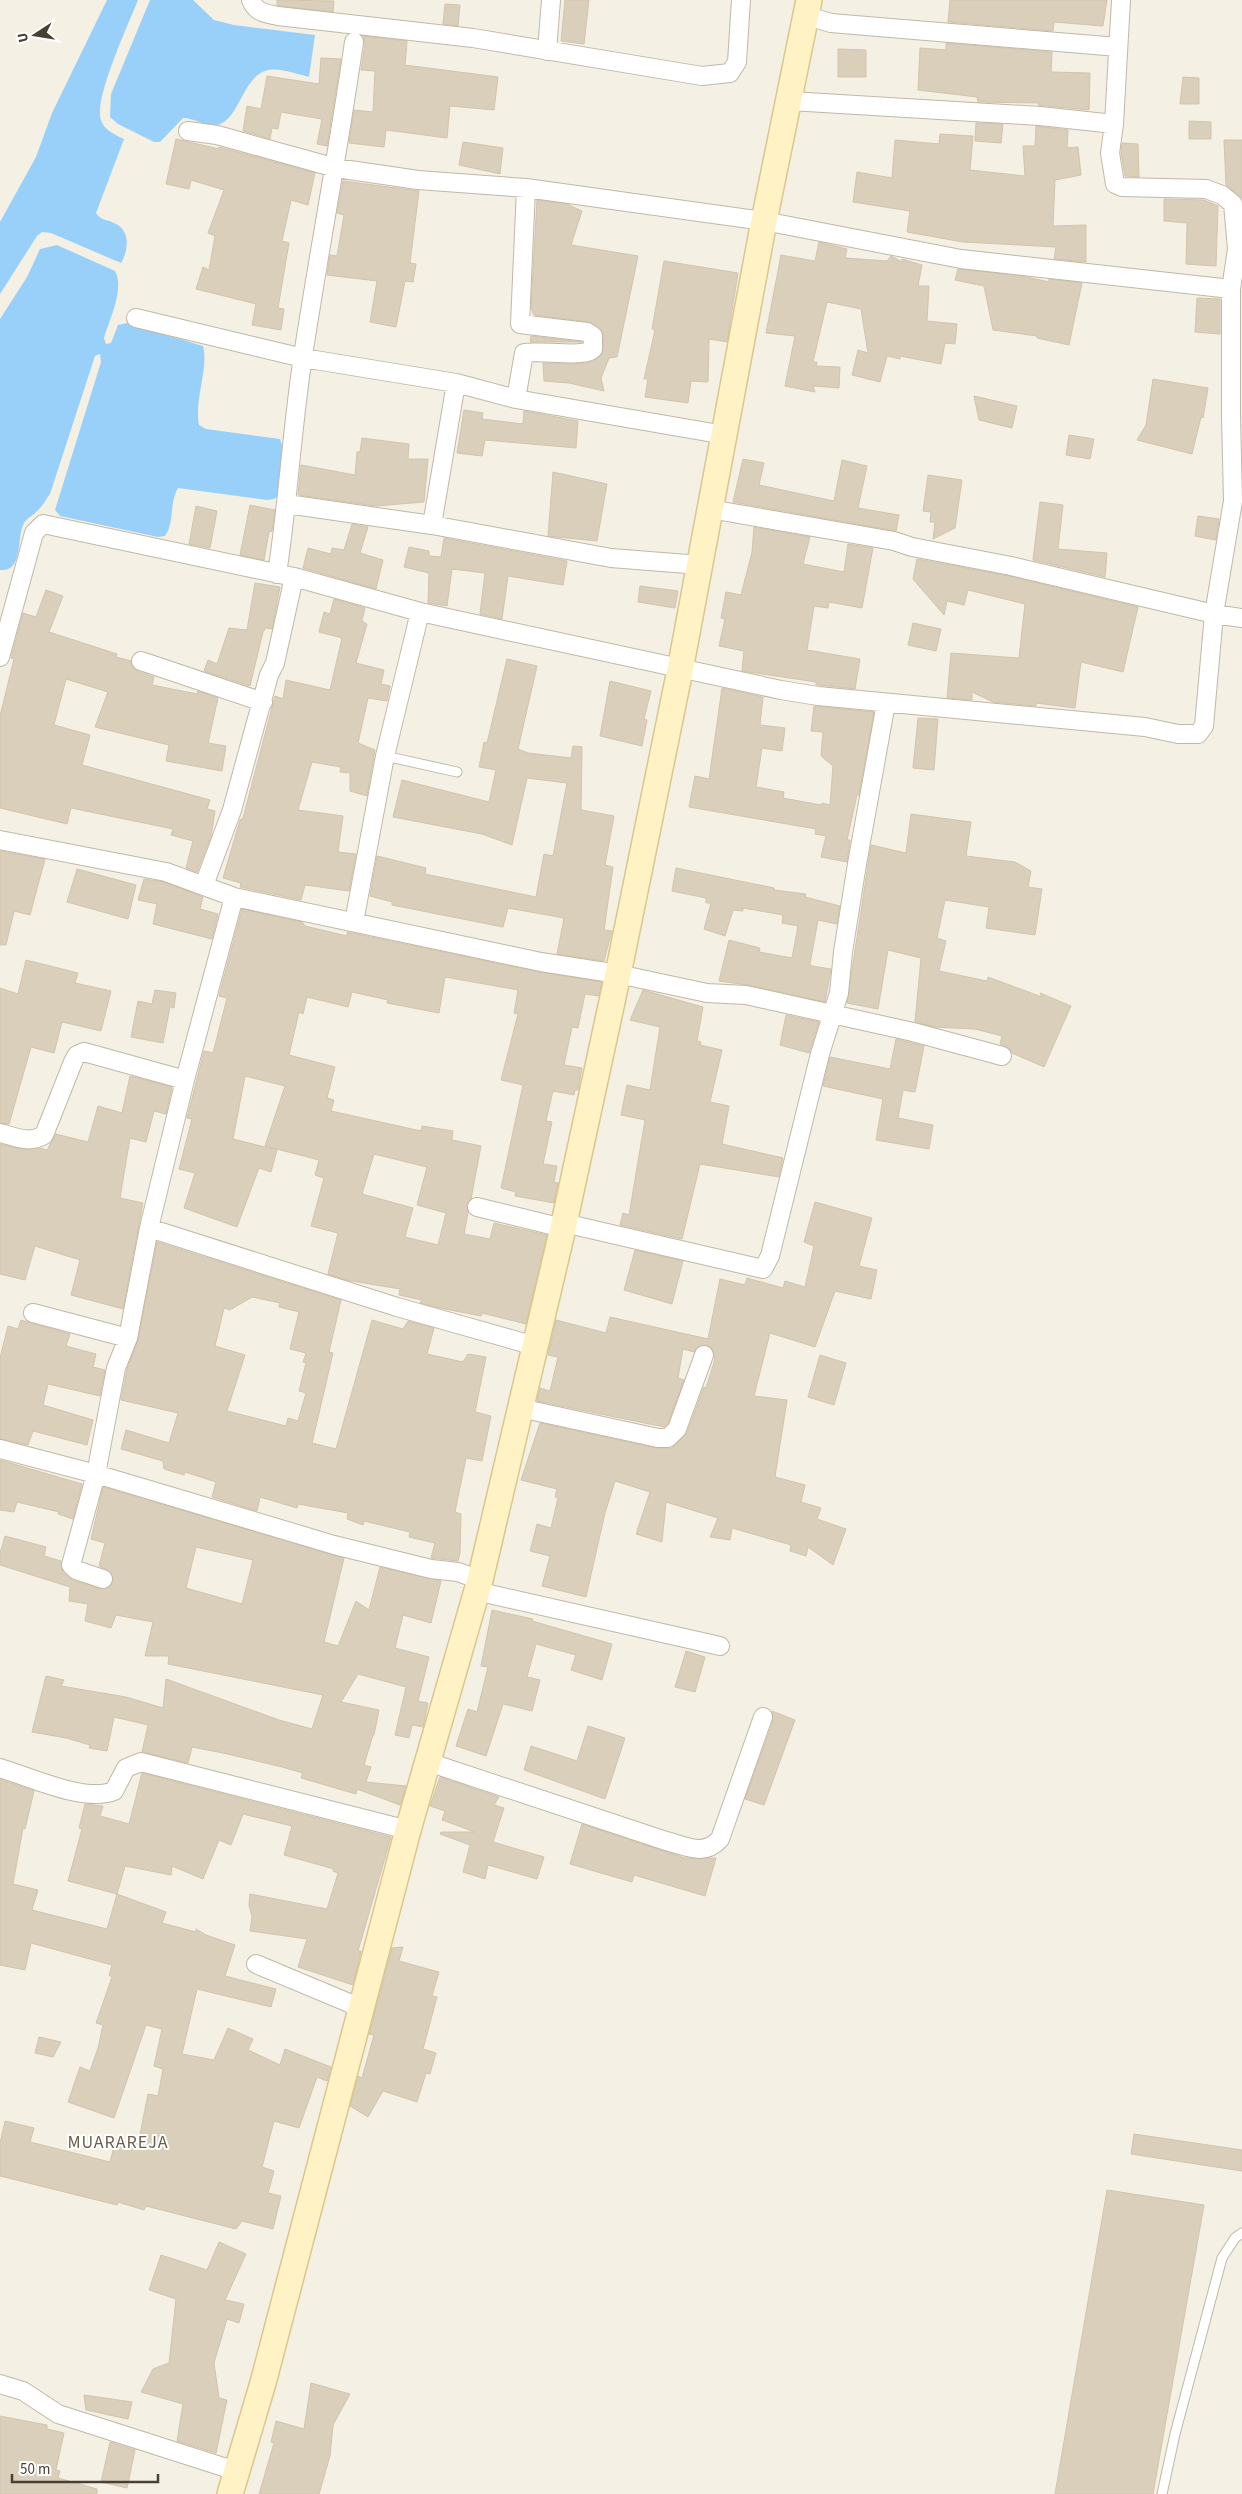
<svg xmlns="http://www.w3.org/2000/svg" width="1242" height="2494" viewBox="0 0 1242 2494" font-family="'Source Sans 3',sans-serif">
<rect width="100%" height="100%" fill="#f4f0e4"/>
<path fill="#99d0f9" d="M107 0H138C129 23 93 100 101 120 104 130 115 135 124 139L96 213C101 221 108 219 116 224 131 231 128 252 121 263L51 233 42 232 37 236 0 294V222L36 157 52 113Z
M150 0H193L214 20 234 25 315 35 309 77C297 74 280 68 268 70 242 76 240 120 217 125 207 127 194 118 183 118L160 142H154L118 124 110 117 111 94Z
M57 245 115 271C125 289 109 320 104 338L106 344 111 343 118 325 127 323 203 346C209 368 194 400 199 425L206 429 280 439 283 448 280 495 274 499 267 500 178 488C169 503 175 522 165 536L158 537 60 516 55 510 101 362 100 354 95 356 50 494C46 499 43 506 38 510 34 515 27 518 24 523 16 538 24 572 0 570V319L27 277 40 249Z"/>
<path fill="#dacfbb" stroke="#d3c4ab" fill-rule="evenodd" d="M277 0 334 1 333 12 280 6 277 5Z
M565 0H589L584 44 561 41Z
M950 0H1107L1103 26 1054 22 1053 31 948 22Z
M445 4 460 5 458 26 443 24Z
M363 36 407 41 405 65 498 77 494 110 450 106 447 138 386 130 384 147 349 143 354 110 373 112 375 71 361 70 365 44Z
M946 43 1052 52 1051 72 1090 73 1089 110 1038 105 1039 103 978 102 977 97 918 90 920 48 946 50Z
M838 49 866 50V77H838Z
M321 58 341 59 327 146 317 144 322 119 292 114 281 112 278 129 272 128 270 139 243 131 247 106 261 109 267 76 319 84Z
M1183 77 1199 78V104H1180Z
M1189 121 1211 122V139H1189Z
M976 123 1003 124 1001 143 975 141Z
M1036 126 1068 130 1067 148 1078 147 1081 175 1055 180 1053 226 1086 225V262L1054 259 1056 247 963 242 907 232 910 211 853 202 857 172 892 178 895 140 939 144 940 134 973 136 970 170 1025 176 1023 146H1035Z
M176 139 219 149V147L315 173 308 205 291 200 282 241 289 243 278 308 284 309 281 330 252 325 256 304 196 289 203 267 209 270 215 236 208 233 224 190 191 180 189 189 166 184Z
M1224 140H1242V198L1226 185Z
M463 142 503 148 500 174 459 165Z
M1122 143 1138 144 1139 177 1125 176 1121 153Z
M343 181 419 191 410 263 416 264 413 282 405 281 396 327 370 322 377 281 327 275 330 255 337 256 344 215 337 213Z
M1164 199 1204 200 1218 206 1216 266 1186 264 1187 223 1164 221Z
M537 200 567 204 582 211 571 245 638 256 617 357 609 358 601 378 604 391 569 383 544 381 543 363 573 364 594 361 602 354 604 336 599 327 589 322 534 315 531 308Z
M819 242 847 249 845 258 887 261 891 256 902 262V259L922 265 918 286H929L927 321 957 324 955 344 945 343 941 364 900 356V359L887 356 880 382 852 375 858 350 868 353 861 309 827 302 813 362H817L816 366 840 367 839 388 813 386 815 392 785 386 795 336 766 333 781 255 815 261Z
M664 261 738 273 727 342 709 339 708 382 691 381 688 403 645 397 648 379H644L655 330 652 329Z
M958 269 1022 276 1049 282V279L1082 283 1069 345 1037 338V336L993 330 984 286 955 280Z
M1197 298 1220 299V334L1195 332Z
M531 336 582 342H530Z
M1153 379 1208 388 1203 418 1201 417 1192 454 1137 440 1146 425Z
M974 396 1017 406 1012 428 979 420Z
M464 410 483 413 482 419 523 424 524 411 578 421 576 448 485 440 482 456 457 453Z
M1069 435 1094 439 1090 459 1066 455Z
M362 438 409 444 408 459H428L424 502 376 506 298 495 301 465 355 475 357 452H360Z
M743 459 764 463 759 485 834 501 842 460 867 466 858 508 899 515 896 531 733 502Z
M553 472 607 484 597 541 548 536Z
M928 475 962 480 955 528 933 539 935 522H930L931 512 923 511Z
M1040 502 1063 505 1058 549 1107 553 1105 577 1033 560Z
M250 505 275 510 272 531 269 532 264 560 240 555Z
M196 506 217 511 210 548 189 544Z
M1198 516 1219 519 1216 540 1195 536Z
M352 524 368 527 360 553 383 560 376 589 303 568 308 548 331 554 332 548 344 550Z
M754 527 810 537 803 564 844 572 848 544 873 548 862 608 829 602 828 608 814 606 807 650 860 659 855 689 819 685H816V682L742 671 744 651 719 646 725 619 721 618 726 592 741 595 752 552Z
M444 538 567 561 563 585 508 576 502 619 480 614 485 573 452 569 447 606 428 603 429 573 404 567 409 547 429 551V556L441 557Z
M917 559 1009 576 1138 607 1123 672 1081 662 1075 708 1036 703V706L993 702 972 692V700L947 698 951 653 1019 658 1025 604 968 590 964 605 947 601 944 615 913 579Z
M255 583 280 587 272 629 266 628 263 632 250 686 204 671 208 660 217 664 229 628 247 630Z
M640 586 678 591 675 608 638 602Z
M46 590 63 596 49 632 117 654 116 657 131 661 133 668 137 671 154 677 152 685 197 694 198 691 218 698 208 743 226 746 222 771 166 761 169 745 95 727 108 692 66 679 54 725 90 735 82 765 210 800 207 809 215 811 211 836 197 872 186 868 193 841 171 835 173 829 71 808 67 824 0 808V716L14 659 11 658 23 613 36 617Z
M334 599 365 608 362 621 367 624 356 663 384 670 381 684 390 686 387 701 368 698 358 743 375 750 367 796 350 791V773L340 772 341 767 312 762 298 810 343 816 338 852 356 854 349 891 305 885 301 900 240 887 241 883 223 878 240 820 243 818 275 696 283 699 286 680 330 690 342 638 319 632 324 612 330 614Z
M913 623 941 629 936 651 908 645Z
M507 659 537 666 518 749 528 753 571 758 573 746 582 747 581 810 614 816 605 865 613 867 604 930 612 931 604 961 557 954 564 918 508 908 503 927 392 905V902L370 896 377 856 426 868 425 874 536 897 544 854 553 856 567 783 527 778 512 845 482 834 393 817 402 780 489 802 496 770 479 767 484 742 487 743Z
M610 681 651 691 644 719 647 720 642 746 600 736Z
M722 688 763 697 760 725 785 728 782 751 762 748 756 787 784 792 783 798 821 805 822 803 830 805 833 766 821 756 823 732 811 731 814 706 874 712 859 795H857L847 840H850L847 862 821 857 826 836 815 834 816 829 689 807 695 776 709 779Z
M918 718 938 719 934 770 913 768Z
M911 814 971 822 966 856 1015 862 1031 871 1028 887 1042 889 1035 935 986 928 989 907 945 900 937 938 946 941 939 971 987 981 988 977 1042 997 1040 993 1071 1006 1044 1067 1012 1053 1009 1048 1000 1044 1002 1036 975 1029 934 1027 915 1022 921 958 888 950 878 1009 847 1003 871 845 906 853Z
M0 851 45 859 30 915 14 911 6 945H0Z
M676 868 774 888V890L806 894 805 897 840 906 837 924 818 920 810 964 812 966 831 969 825 1002 748 985 719 981 729 940 760 948 759 952 792 958 798 926 782 923 783 915 743 908V911L733 910 725 936 704 929 711 903H706V898L672 891Z
M77 869 136 885 128 919 67 902Z
M144 879 164 882 203 897 200 909 218 914 212 939 153 924 157 904 138 900Z
M242 909 302 922 305 926 347 936V932L539 972 602 982 599 996 585 994 578 1028 572 1027 564 1065 582 1068 578 1090H575L574 1095 553 1091 546 1121 552 1122 543 1164 557 1166 554 1182 558 1183 554 1203 515 1196 516 1192 501 1188 523 1085 501 1080 518 1014 514 1013 518 990 445 977 439 1013 387 1003 388 1000 352 992 348 1007 307 997 303 1014 299 1012 289 1055 335 1067 327 1098 334 1100 331 1111 421 1131 422 1126 453 1131 452 1140 481 1146 471 1199 467 1205 468 1213 464 1234 490 1239 494 1223 547 1235 526 1324 482 1313 481 1316 440 1308 420 1303 422 1300 399 1295 400 1289 346 1280 328 1274 338 1233 311 1226 324 1178 315 1175 319 1160 265 1146 285 1086 245 1076 233 1139 277 1150 271 1172 259 1168 237 1227 184 1208 195 1173 179 1169 192 1119 187 1118 204 1051 213 1053 227 998 219 996ZM374 1154 427 1167 417 1205 446 1213 438 1245 405 1237 413 1208 362 1194Z
M26 960 78 973 75 983 111 991 101 1031 62 1022 54 1053 31 1047 9 1124 0 1123V988L18 994Z
M155 990 176 993 174 1008 170 1007 163 1043 131 1037 138 1001 152 1004Z
M643 990 703 1007 697 1041 701 1042 700 1045 722 1050 710 1102 729 1106 722 1144 783 1158 779 1177 700 1164 682 1239 620 1225 623 1213 629 1215 645 1120 621 1115 627 1085 650 1090 660 1027 630 1020Z
M786 1015 819 1022 809 1053 780 1045Z
M896 1039 924 1046 915 1092 903 1090 898 1118 933 1125 929 1149 876 1140 883 1099 823 1086 830 1057 890 1069Z
M130 1076 172 1087 166 1114 154 1111 146 1142 130 1138 120 1198 143 1203 123 1309 71 1295 80 1260 35 1246 25 1280 0 1274V1144L21 1149 40 1148 47 1150 56 1134 88 1142 98 1106 122 1113Z
M815 1202 872 1218 859 1266 877 1270 871 1299 835 1291 815 1347 770 1333 754 1396 787 1400 775 1477 805 1485 801 1502 821 1508 817 1519 846 1529 833 1565 808 1547 806 1556 790 1551 791 1545 732 1528 730 1540 710 1537 718 1518 666 1502 662 1542 636 1534 650 1492 615 1481 605 1513 586 1597 542 1586 550 1556 530 1551 537 1524 551 1528 558 1498 555 1497 557 1489 521 1480 540 1423 656 1448H672L687 1433 704 1387 706 1388 715 1359 712 1349 707 1345 698 1347 694 1352 683 1349 678 1378 684 1380 668 1423 664 1427 537 1401 540 1388 550 1391 558 1357 548 1355 556 1320 606 1333 610 1317 708 1339 720 1279 745 1285 747 1278 783 1288 785 1281 805 1287 814 1246 804 1242Z
M157 1242 341 1300 329 1352 333 1353 312 1443 336 1449 372 1320 403 1329 408 1321 434 1328 427 1354 463 1362 468 1354 486 1357 475 1412 491 1416 482 1461 466 1458 455 1512 461 1514 460 1553 458 1561 431 1558 435 1543 409 1537 410 1532 364 1521 363 1525 347 1519 348 1513 298 1504 297 1508 260 1497 257 1511 212 1497 216 1482 185 1472 184 1475 164 1469 163 1461 121 1449 126 1430 169 1443 178 1413 121 1400 127 1369 138 1340ZM252 1297 280 1303 279 1307 299 1312 290 1349 306 1353 303 1362 306 1363 299 1391 306 1393 298 1421 288 1418 286 1426 227 1411 245 1355 215 1346 224 1308 230 1310Z
M635 1250 683 1261 672 1304 624 1290Z
M21 1320 70 1334 66 1346 96 1354 93 1367 105 1370 100 1396 48 1384 43 1405 93 1420 87 1445 33 1431 28 1445 0 1439V1358L8 1326 18 1329Z
M820 1355 846 1363 834 1405 808 1397Z
M0 1460 82 1484 73 1519 58 1514 59 1512 17 1502 14 1512 0 1510Z
M103 1487 344 1558 324 1642 338 1646 356 1601 369 1610 380 1567 441 1581 431 1623 403 1615 395 1648 429 1657 418 1701 428 1703 423 1727 412 1725 409 1738 395 1735 406 1687 358 1674 341 1702 379 1710 374 1735H373L364 1765 371 1767 366 1782 406 1786 400 1805 357 1789 356 1794 301 1778 303 1773 282 1767 223 1753 192 1747 188 1763 142 1752 148 1725 114 1717 107 1751 89 1748 90 1745 66 1738 32 1732 46 1676 64 1680 61 1686 126 1697 163 1708 166 1679 279 1720 312 1729 323 1695 168 1664 169 1656H145L153 1622 116 1615 111 1628 85 1621 88 1604 69 1601 70 1587 0 1565V1553L5 1536 46 1547 44 1556 61 1561 63 1572 72 1580 100 1589 110 1587 113 1582 111 1572 99 1566 105 1543 91 1539ZM196 1547 253 1560 242 1604 186 1588Z
M492 1610 533 1619 532 1621 612 1644 602 1680 571 1670 576 1655 536 1644 527 1677 540 1680 532 1711 503 1704 486 1756 456 1746 468 1709 477 1712 488 1667 481 1666Z
M686 1651 705 1657 695 1692 675 1687Z
M772 1711 795 1720 764 1805 745 1799 773 1721Z
M588 1726 625 1738 605 1799 524 1770 531 1746 577 1761Z
M142 1773 391 1837 358 1951H361L353 1985 298 1967 307 1939 250 1931 252 1917 249 1905 250 1894 327 1909 338 1873 333 1871 334 1869 284 1855 292 1826 243 1814 231 1845 219 1840 203 1879 172 1866 171 1875 125 1866 117 1894 68 1881 82 1829 79 1828 85 1804 103 1806 100 1816 129 1824Z
M440 1777 499 1797 494 1805 504 1808 493 1842 544 1857 537 1879 488 1865 485 1879 463 1872 470 1845 440 1834 441 1832H475L442 1820 445 1811 430 1806Z
M0 1779 34 1791 25 1829 23 1828 13 1884 38 1890 32 1910 107 1929 117 1894 166 1912 162 1923 196 1932V1929L206 1935 235 1945 225 1976 276 1989 271 2007 197 1989 182 2054 214 2060 228 2028 253 2039 248 2050 280 2065 285 2049 331 2067 327 2081 317 2077 299 2128 274 2121 262 2167 274 2171 268 2193 281 2196 273 2229 242 2221 236 2229 146 2206 144 2210 118 2202 117 2205 0 2176V2143L5 2121 34 2128 30 2142 110 2162 116 2139 138 2144 148 2094 158 2096 163 2069 154 2066 162 2029 146 2025 114 2118 68 2102 80 2067 90 2071 98 2048 103 2025 96 2023 112 1977 109 1975 112 1965 31 1943 25 1970 0 1965Z
M582 1824 685 1858H716L705 1896 634 1875 632 1882 570 1864Z
M403 1947 399 1961 439 1972 432 1996 437 1997 423 2049 436 2053 430 2074 426 2073 417 2102 383 2091 368 2117 350 2106 358 2076 362 2078 374 2035 369 2034 392 1948Z
M39 2037 61 2042 53 2057 35 2053Z
M1134 2134 1242 2150V2171L1131 2154Z
M1107 2190 1204 2205 1153 2494H1055Z
M219 2242 246 2254 225 2300 244 2304 239 2323 227 2319 214 2363 219 2398 227 2400 216 2453 177 2441 183 2404 141 2392 153 2369 169 2363 176 2299 149 2290 161 2255 207 2270Z
M311 2383 350 2394 333 2425 330 2456 319 2494H259L274 2443 271 2442 276 2421 304 2429Z
M84 2395 132 2402 128 2419 86 2410Z
M0 2416 47 2425V2429L64 2433 56 2470 60 2471 58 2478 97 2489V2494H0Z
M110 2442 135 2450 127 2488 101 2482Z"/>
<g fill="none" stroke-linecap="round" stroke-linejoin="round">
<defs>
<path id="lane" d="M385 756 457 772
M1162 2494 1175 2434 1222 2258 1235 2238 1242 2233"/>
<path id="street" d="M251 0C256 13 265 13 278 16L473 38 702 76 730 73 737 62 741 0
M807 16 831 23 1118 47
M547 51 551 0
M790 101 1040 116 1114 124
M188 131 217 135 336 168 418 180 526 188 764 221 961 259 1231 289
M136 318 303 358 456 383 516 399 725 435
M516 399 524 353C539 350 587 358 593 349V336L587 332 520 324 526 188
M287 504 432 525 611 558 700 565
M710 509 894 541 912 547 1011 566 1214 614 1242 618
M432 525 456 383
M277 574C288 502 292 428 303 356 319 251 339 147 354 42
M0 657 34 533 43 524 294 577 420 612 781 690 818 696 1145 727 1178 734H1198L1204 726 1214 614 1233 501 1231 415V289L1237 249 1233 204 1222 195 1206 189 1122 187 1115 184 1110 153 1114 124 1121 0
M141 661 263 702
M0 840 166 872 234 897 541 962 618 974 707 993 746 995 913 1032 1002 1056
M204 885 232 810 269 675 275 663 294 577
M354 922 385 756 420 612
M0 1133C16 1137 29 1144 44 1135L73 1062 77 1055 84 1052 185 1080
M477 1207 563 1228
M564 1223 763 1269 770 1256 820 1054 839 993 843 952 857 864 886 703
M149 1228 397 1307 535 1346
M33 1313 128 1338
M520 1408 658 1438H668L677 1429 704 1355
M0 1449 96 1474 334 1545 431 1569 458 1572 480 1580
M103 1579 76 1570 71 1565 96 1474 116 1368 128 1338 149 1228 185 1080 234 897
M476 1591 720 1646
M428 1762 666 1841C686 1846 704 1857 720 1839L763 1717
M0 1768C30 1777 85 1803 114 1791L126 1768 141 1762 408 1830
M256 1964 361 2008
M0 2384 23 2391 58 2414 236 2471"/>
<path id="secondary" d="M230 2494 263 2383 408 1830 480 1580 563 1228 618 974 680 670 764 221 809 0"/>
</defs>
<use href="#lane" stroke="#c1b8a6" stroke-width="11"/>
<use href="#street" stroke="#c1b8a6" stroke-width="20"/>
<use href="#secondary" stroke="#d9c78e" stroke-width="28"/>
<use href="#lane" stroke="#fff" stroke-width="9"/>
<use href="#street" stroke="#fff" stroke-width="18"/>
<use href="#secondary" stroke="#fff2c4" stroke-width="25"/>
</g>
<g text-anchor="middle" dominant-baseline="central" stroke-width="4" stroke-linejoin="round" paint-order="stroke">
<g font-size="18" letter-spacing="1" fill="#6b5e49" stroke="#fff">
<text x="118" y="2142">MUARAREJA</text>
</g>
</g>
<g transform="translate(35 35) rotate(258)" stroke="#ffffff" stroke-width="4" paint-order="stroke">
<path d="M0-4L9 19L0 12L-9 19Z" fill="#474033"/>
<text y="-8" font-size="14" font-weight="bold" text-anchor="middle" fill="#474033">U</text>
</g>
<path d="M12 2474v8h146v-8" fill="none" stroke="#474033" stroke-width="2.5"/>
<text x="20" y="2474" font-size="15" fill="#474033" stroke="#ffffff" stroke-width="4" paint-order="stroke">50 m</text>
</svg>
